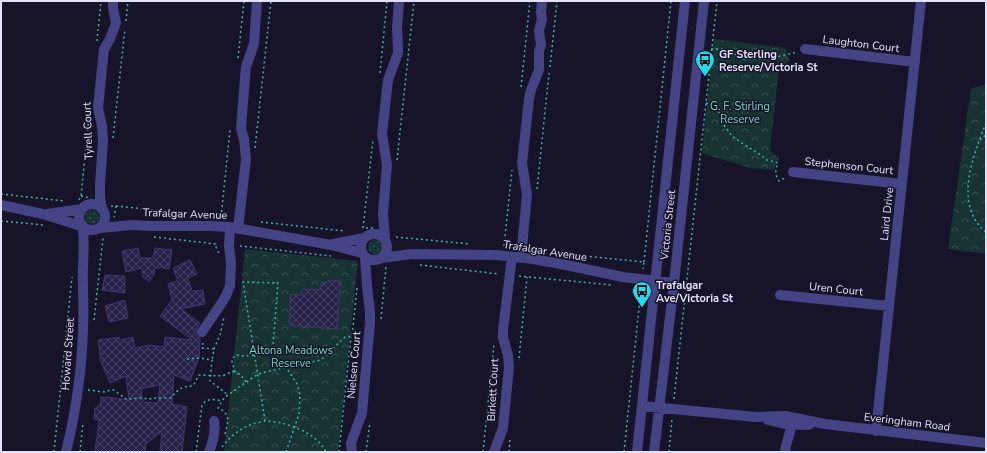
<svg xmlns="http://www.w3.org/2000/svg" width="987" height="453" viewBox="0 0 987 453" font-family="'Nunito Sans',sans-serif">
<defs>
<pattern id="park-crowns" width="20" height="18" patternUnits="userSpaceOnUse"><rect width="20" height="18" fill="#173432"/><path d="M2 6a3 3 0 1 1 6 0M12 15a3 3 0 1 1 6 0" fill="none" stroke="#395151"/></pattern>
<pattern id="garden-dots" width="8" height="8" patternUnits="userSpaceOnUse"><rect width="8" height="8" fill="#173432"/><path d="M2 2h.1M6 6h.1" fill="none" stroke="#395151" stroke-width="1.8" stroke-linecap="round"/></pattern>
<pattern id="building-cross-hatch" width="8" height="8" patternUnits="userSpaceOnUse"><rect width="8" height="8" fill="#29224a"/><path d="M0 0l8 8M0 8l8-8" fill="none" stroke="#484265"/></pattern>
</defs>
<rect width="100%" height="100%" fill="#17142a"/>
<path fill="url(#park-crowns)" d="M714 39 786 48 787 54 790 61 779 68 770 150 779 159 775 167 774 170 750 168 702 153Z
M986 84V254L948 249 971 89Z
M245 249 358 261 338 452H224Z"/>
<path fill="url(#garden-dots)" d="M85 217a7 7 0 1 1 14 0a7 7 0 1 1-14 0Z
M368 247a7 7 0 1 1 14 0a7 7 0 1 1-14 0Z"/>
<path fill="url(#building-cross-hatch)" stroke="#403674" fill-rule="evenodd" d="M138 248 140 258H153L155 248 172 250 169 269 163 268 162 266 160 268H155L154 275 149 282 143 277 142 268 126 272 122 251Z
M190 260 197 274 188 278 192 291 203 290 205 304 181 309 200 323 197 328 196 332V335L200 338 199 358 190 381 174 375 172 404 187 407 182 452H160L162 431 146 444 145 452H95L99 420 94 419 95 408H97L98 406H100L101 397 107 398V397L129 400 126 376 110 383 101 362 98 340 119 337 120 340 133 337 135 348 149 345 164 347 165 337 192 340 160 316 172 300 168 284 178 281 173 268ZM160 385 158 403 143 402 141 389Z
M105 275 125 276V293L102 290Z
M329 280 341 281 337 329 289 325 291 294 302 295V289L321 290V282L328 283Z
M125 300 128 318 109 322 105 306Z"/>
<g fill="none" stroke-linecap="round" stroke-linejoin="round">
<path stroke="#3db4a9" stroke-width="1.5" stroke-dasharray="2 3" stroke-linecap="butt" d="M126 21 128 1
M97 41 101 1
M711 49H724L745 59H768L797 52
M238 58 244 1
M550 67 557 1
M380 73 387 1
M521 87 530 1
M706 103 710 105 718 111 721 115 724 125 732 136 739 141 762 156 767 160 778 163C775 170 775 175 779 181L785 178
M986 123C973 155 953 206 986 232
M113 138 125 29
M980 140 986 135
M255 148 271 1
M397 160 414 1
M537 189 549 73
M1 194 65 201
M81 196 91 198
M79 200 81 196 89 116
M111 206H116L114 217
M116 206 201 215
M221 217 230 130
M1 221 43 225
M261 222 345 231
M363 228 373 140
M366 228H374
M154 237 216 244V247L219 254
M396 237 470 244
M240 246 331 256
M504 246 512 170
M565 254 644 262 643 269
M644 262 671 1
M420 265 499 274
M519 276 611 285
M381 319 386 267
M94 320 103 238
M203 343 202 348 214 349 212 360
M214 349 220 335 224 317
M519 358 527 277
M187 359 200 358 212 360 210 381 228 395
M246 382C243 377 240 374 235 372L232 362V359L236 355 243 356 255 355
M88 390 105 392 110 390H114L126 399H130L139 398 153 399 156 398H171C178 389 182 386 193 386L199 375 222 376 234 371
M674 399 717 1
M265 421 243 282 278 283 273 346V357L286 367 297 384 300 395 299 414 286 452
M225 434C228 423 231 413 218 408L222 401 225 397 258 374 286 367 321 360 345 337 352 336 357 288
M222 447C231 435 242 427 256 423 259 423 263 421 265 421 270 421 276 422 281 423 298 427 317 435 326 452
M54 452 72 277
M80 452 83 423
M196 452 202 405C207 398 214 399 222 401
M339 452 351 337
M366 452 370 422
M483 452 494 344
M509 452 510 439
M624 452 641 289
M669 452 672 419"/>
<path stroke="#444385" stroke-width="10" d="M805 49 915 62
M793 172 902 184
M79 217a13 13 0 1 1 26 0a13 13 0 1 1-26 0Z
M1 205 43 214 81 226
M102 209 100 198V184L103 141 102 126 98 108 104 49 110 39 116 23 113 8V1
M47 214 82 209
M100 228 132 225 151 226H210L230 227 331 245 362 253
M238 229 246 159 244 139 241 129 242 115 246 67 254 44 257 1
M361 247a13 13 0 1 1 26 0a13 13 0 1 1-26 0Z
M385 239 383 214 387 165 382 134 388 80 398 53V47L397 28 399 1
M333 244 364 238
M382 258 411 254 496 255 533 259 566 265 623 277 674 283
M521 258 527 195 522 163 529 99 531 90 539 70V51L541 45 539 31 542 19 541 12 542 1
M780 295 889 306
M202 332 219 307 226 296 230 286 231 263 229 246 230 227
M642 406 756 417 785 416 825 424 986 443
M768 420 785 424 809 425
M876 431 921 1
M66 452C76 411 82 370 83 328 84 314 83 300 83 285 82 266 85 247 83 227
M209 452C213 442 216 432 214 421
M352 452 351 443 362 413 370 323V312L367 286 365 257
M494 452 503 428 509 367 508 355 503 338V330L512 257
M637 452 685 1
M654 452 674 283 704 1
M785 452C786 440 793 432 790 419"/>
</g>
<defs>
<symbol id="bus-pin" viewBox="-11 -11 22 30"><path d="M0 17L-7.5 6A9.5 9.5 0 1 1 7.5 6Z" fill="#1edceb" stroke="#17142a"/><path d="M-5-6H5V4H4V6H2V4H-2V6H-4V4H-5ZM-3.5-4V0h7V-4ZM-3.5 1.2v1.5H-2V1.2ZM2 1.2v1.5H3.5V1.2Z" fill="#111"/></symbol>
</defs>
<g fill-rule="evenodd">
<use href="#bus-pin" x="694" y="49" width="22" height="30"/>
<use href="#bus-pin" x="631" y="280" width="22" height="30"/>
</g>
<g text-anchor="middle" dominant-baseline="central" stroke-width="3" stroke-linejoin="round" paint-order="stroke">
<g font-size="11" fill="#e3e0fc" stroke="#17142a">
<text transform="translate(861 44) rotate(7)">Laughton Court</text>
<text transform="translate(88 131) rotate(-92)">Tyrell Court</text>
<text transform="translate(849 166) rotate(6)">Stephenson Court</text>
<text transform="translate(185 214) rotate(2)">Trafalgar Avenue</text>
<text transform="translate(887 214) rotate(-84)">Laird Drive</text>
<text transform="translate(668 225) rotate(-84)">Victoria Street</text>
<text transform="translate(545 251) rotate(9)">Trafalgar Avenue</text>
<text transform="translate(836 289) rotate(6)">Uren Court</text>
<text transform="translate(68 354) rotate(-86)">Howard Street</text>
<text transform="translate(354 365) rotate(-85)">Nielsen Court</text>
<text transform="translate(493 390) rotate(-87)">Birkett Court</text>
<text transform="translate(907 422) rotate(7)">Everingham Road</text>
</g>
<g font-size="11" font-weight="bold" fill="#e3e0fc" stroke="#17142a" text-anchor="start">
<text x="719" y="54">GF Sterling<tspan x="719" dy="13">Reserve/Victoria St</tspan></text>
<text x="656" y="285">Trafalgar<tspan x="656" dy="13">Ave/Victoria St</tspan></text>
</g>
<g font-size="11" fill="#71d7bb" stroke="#17142a">
<text x="740" y="106">G. F. Stirling<tspan x="740" dy="13">Reserve</tspan></text>
<text x="291" y="350">Altona Meadows<tspan x="291" dy="13">Reserve</tspan></text>
</g>
</g>
<rect width="987" height="453" fill="none" stroke="#e3e0fc" stroke-width="4"/>
</svg>
